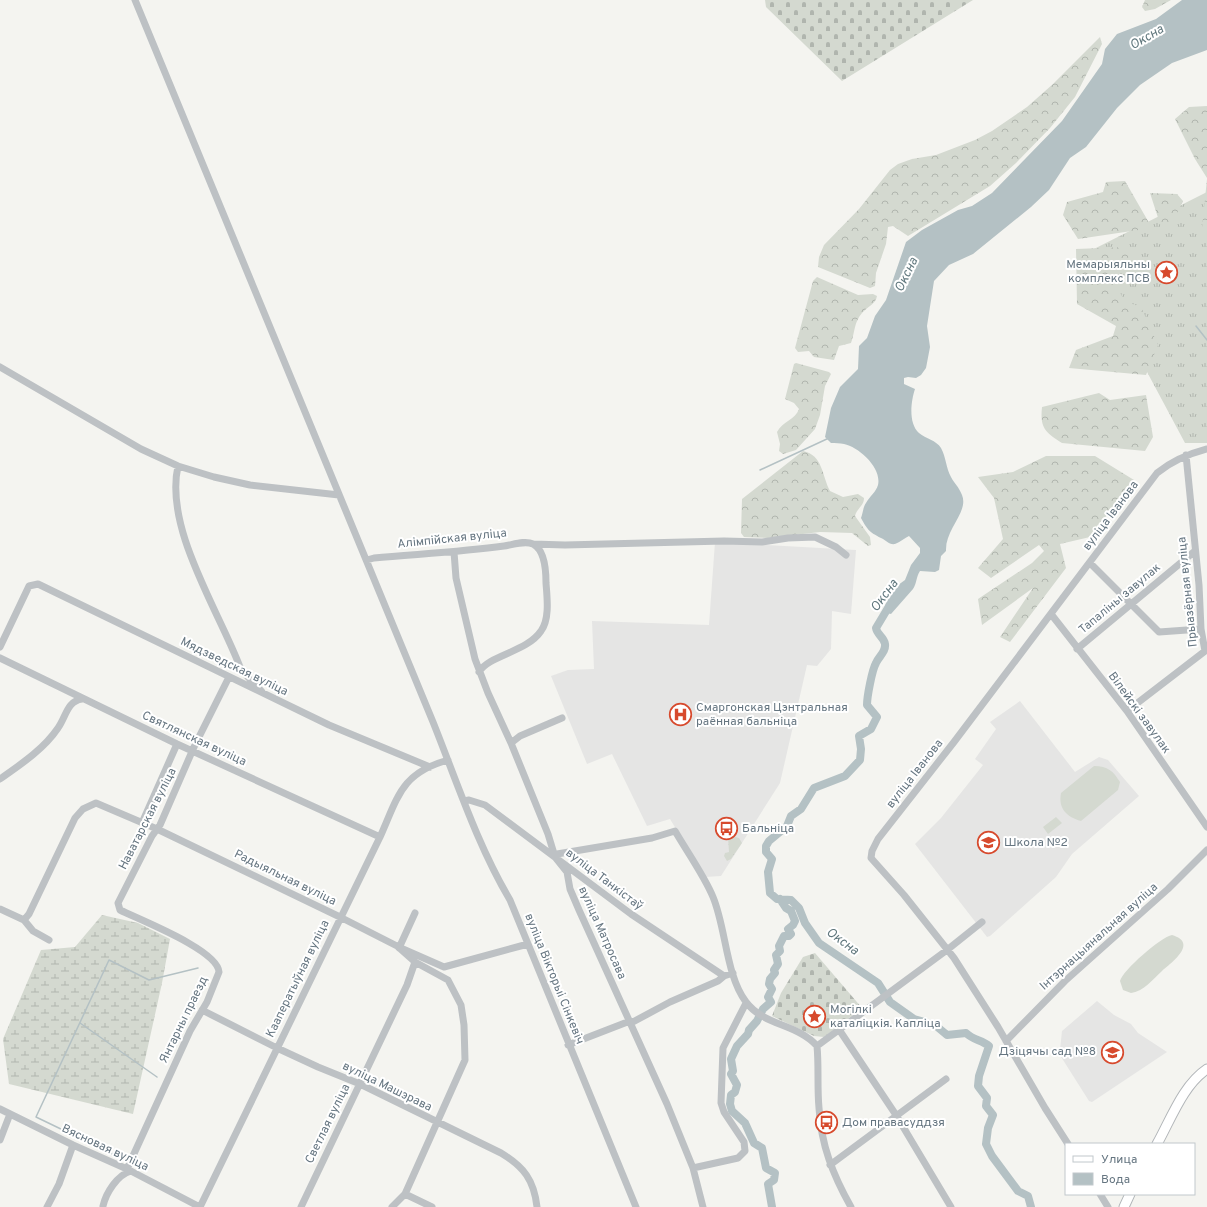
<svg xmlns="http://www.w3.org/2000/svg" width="1207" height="1207" viewBox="0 0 1207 1207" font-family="Overpass,sans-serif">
<defs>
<pattern id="grass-tufts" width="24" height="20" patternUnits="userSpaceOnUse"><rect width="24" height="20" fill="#d4d9d0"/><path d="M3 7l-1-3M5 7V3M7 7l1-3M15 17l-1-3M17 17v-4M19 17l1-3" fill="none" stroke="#b0b5ae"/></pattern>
<pattern id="forest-crowns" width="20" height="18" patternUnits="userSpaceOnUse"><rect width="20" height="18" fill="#d4d9d0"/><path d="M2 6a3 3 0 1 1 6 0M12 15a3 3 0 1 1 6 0" fill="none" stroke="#b0b5ae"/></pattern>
<pattern id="wetland-marsh" width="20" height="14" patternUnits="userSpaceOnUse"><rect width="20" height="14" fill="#d4d9d0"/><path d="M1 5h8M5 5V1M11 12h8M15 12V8" fill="none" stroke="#b0b5ae"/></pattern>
<pattern id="cemetery-stones" width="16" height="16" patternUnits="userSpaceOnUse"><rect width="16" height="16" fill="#d4d9d0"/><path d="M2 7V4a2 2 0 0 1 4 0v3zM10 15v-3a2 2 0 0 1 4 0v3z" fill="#b0b5ae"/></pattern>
</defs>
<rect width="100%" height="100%" fill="#f4f4f0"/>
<path fill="#e5e5e4" d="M715 542 856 550 851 614 832 611 831 649 817 666 807 665 780 783 721 876 705 877 670 819 647 826 612 754 587 764 551 676 568 670 594 669 592 621 709 625Z
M1020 701 1075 772 1099 757 1108 760 1139 796 1072 854 1056 877 990 936 987 937 915 844 941 818 983 765 975 759 996 729 990 722Z
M1097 1001 1114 1015 1131 1024 1138 1033 1167 1052 1092 1102 1089 1101 1058 1052 1060 1050 1062 1031Z"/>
<path fill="url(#grass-tufts)" d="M1207 192V443H1185L1084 254Z
M732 836 739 838 742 843 731 859 727 861 724 856 725 853 729 852 728 837Z"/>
<path fill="url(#forest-crowns)" d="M1145 0H1171L1155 9 1145 11 1142 7Z
M1100 37 1102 44 1075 97 1050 128 1016 163 990 186 908 236 893 226 888 227 886 244 876 273 875 286 870 288 818 267 819 257 824 245 859 209 890 170 898 164 912 159 936 155 975 140 992 131 1027 107 1053 84Z
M1207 106V178L1195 159 1175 119 1189 107Z
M1207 179V230L1202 228Z
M1125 181 1152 228 1078 239 1063 215 1067 202 1103 192 1106 182Z
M1150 193 1177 194 1183 201 1172 223 1161 227Z
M1126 247 1129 261 1107 264 1124 301 1141 307 1158 345 1146 375 1069 368 1076 350 1113 336 1116 326 1077 304 1076 249Z
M817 277 858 295 873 294 877 296C876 304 867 307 862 313 854 322 855 332 851 343L839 346 834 360 814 357 809 351 798 352 795 348 813 281Z
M796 363 829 372 831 374 825 386 820 415 815 429 796 450 783 454 779 451 780 444 777 432C783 421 795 420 799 409L794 403 785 399 794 364Z
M1099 393 1110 400 1146 395 1153 437 1145 451 1062 443C1044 432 1040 427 1042 407Z
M803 451C823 455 822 476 830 491L843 497 858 494 864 498C864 506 857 508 855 516L870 537 871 545 868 546 852 533 820 532 768 538 744 537 741 533 742 499Z
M1046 456H1095L1134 480 1090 537 1060 544 1066 568 1010 642 1000 637 1033 588 982 625 978 599 1032 563 1044 551 1039 545 991 578 978 568 1003 539 994 498 978 477 1013 472Z"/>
<path fill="url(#wetland-marsh)" d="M102 915 138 923 170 939 162 983 133 1114 9 1084 3 1039 41 950 75 947Z"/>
<path fill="url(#cemetery-stones)" d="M765 0H973L842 81 766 7Z
M815 953 862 1008 824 1037 814 1036 772 1016 781 993 803 957Z"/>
<path fill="#d4d9d0" d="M1094 766C1108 766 1113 771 1120 782L1118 790 1081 821C1067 817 1058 809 1061 793Z
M1056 817 1062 823 1048 834 1043 827Z
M1172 935C1199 943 1171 963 1162 971 1153 979 1143 992 1131 993L1123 990 1120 981C1123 970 1161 937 1172 935Z"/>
<path fill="#b4c1c4" d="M1182 0H1207V50L1172 63 1140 85 1117 108 1086 147 1070 158 1049 190 1031 207 973 254 949 265 934 281 927 326 930 347 926 368 921 375 916 378 908 377 904 378V384L915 389C911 401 908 423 919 433 926 439 936 440 941 448 946 457 946 468 951 477 954 483 959 487 962 495 969 512 945 529 946 551L941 556 939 570 935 572 920 571C916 577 917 583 913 589L891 614 883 612 889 595 894 588 905 580 911 565 920 553V548L909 536C905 538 900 542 895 544 889 545 886 540 881 538 869 532 867 529 861 518 863 513 863 507 866 503 870 496 876 492 878 485 882 468 859 447 844 444 840 443 835 443 831 443L825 437 831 408 840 387 858 369 859 346 867 338 875 316 886 300 906 242 922 230 958 210 972 206 992 193 1062 121 1102 64 1105 49 1117 34 1156 19Z"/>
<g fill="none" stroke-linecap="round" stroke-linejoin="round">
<path stroke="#b4c1c4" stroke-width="1.5" d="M1196 326 1207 340
M760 470 829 438
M80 1023 157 1077
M121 1158 36 1117 109 960 149 980 198 968"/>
<path stroke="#b4c1c4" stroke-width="8" d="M891 603 876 628C877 635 884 637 885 644 886 652 879 656 876 663 872 670 867 697 867 705L877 717 871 729 859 736 861 749 860 760 845 776 814 788 801 809 791 816 787 826 769 841 766 846V852L772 859 768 872 770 893 777 899 791 900 799 908 805 923 819 943 878 983 890 1002 914 1019 935 1025 947 1035 966 1033C973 1040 982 1040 989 1046L979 1076 978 1086 987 1098 986 1106 993 1115 988 1128 986 1144 992 1156 1018 1191 1028 1196 1031 1207
M772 1207 768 1184 774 1180 775 1173 766 1168 762 1148 754 1143 745 1123 732 1111 730 1104 731 1095 735 1092 737 1085 731 1074 733 1071 731 1059 737 1046 748 1034 749 1030 757 1021 763 1009 771 1002 768 997 772 989 769 984 770 979 775 973 774 970 778 964 776 955 780 951 779 946 784 936H789L791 934 788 929 793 925 795 921 791 911 786 908 780 899"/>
<defs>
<path id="major" d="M1157 1144C1171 1119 1183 1085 1207 1069
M1124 1207 1130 1194"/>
</defs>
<use href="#major" stroke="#b1b5b8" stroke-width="11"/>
<path stroke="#bdc1c4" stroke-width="7" d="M135 0 433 722C457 782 477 844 510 900L636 1207
M0 367 141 449 178 466 214 477 250 485 339 495
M178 466C164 528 218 609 240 667 244 675 255 683 262 692
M533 544 565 545 724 541 762 542 788 538 815 537 836 547 846 555
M454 552 456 578 475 659 488 693 511 743 548 834 555 857 567 872 570 889 579 910 667 1104 693 1168 703 1207
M367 560 374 558C417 554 460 552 504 546 512 545 525 540 533 544 545 550 546 572 546 583 547 597 550 619 541 631 527 652 489 655 479 672
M1090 563 1159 632 1201 629
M1051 614 1127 711 1207 827
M0 647 29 586 38 584 329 725 430 767
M1077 649 1195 551
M0 658 177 744 380 837
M1127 711 1205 651 1201 629 1199 585 1186 455
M511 743 520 736 562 718
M0 779C20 765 44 749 58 728 66 717 67 701 82 699
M464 801 469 800 485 805 631 914 724 976 733 973
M142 823 177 744
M555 857 557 854 652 838 675 831C686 850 705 877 713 897 726 928 726 976 746 1002 764 1026 798 1024 817 1046 819 1067 817 1087 819 1108 821 1145 833 1175 851 1207
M0 909 24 920 33 931 49 940
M24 920 29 914 75 818 83 809 96 803 157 829 340 917 397 946 415 962 448 980 461 1005 464 1025 465 1060 405 1194 392 1207
M399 948 415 913
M403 949 444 967 528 944
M202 1010 277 1048 318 1067 360 1084 501 1153C524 1167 534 1180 537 1207
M631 1023 670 1002 718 981 724 976
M840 1031 896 1115 951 1207
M1006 1041 1065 981 1168 889 1207 850
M568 1045 630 1021
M817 1046 947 950 982 922
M0 1109 73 1145 127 1169 200 1207
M0 1140 10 1114
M1068 1144 1045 1108 998 1027 954 958 904 895 871 858 872 851 878 839 954 742 1157 473C1172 461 1188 454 1207 449
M830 1165 946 1079
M693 1168 738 1158 745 1151 744 1142 724 1112 721 1103 723 1048 746 1003
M127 1169 190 1031 207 1002 219 972C218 950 140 920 120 910L118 903 152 836 160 825 194 747 229 677
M405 1194 432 1207
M1100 1194 1108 1207
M103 1206C106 1193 117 1175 131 1171
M47 1207 59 1184 73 1145
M200 1207 380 837C398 797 401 773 448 760
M301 1207 407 985 415 962"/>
<use href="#major" stroke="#fff" stroke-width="9"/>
</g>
<defs>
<symbol id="sight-ring" viewBox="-11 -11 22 22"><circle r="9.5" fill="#fff" stroke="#d74a2d" stroke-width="1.5"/><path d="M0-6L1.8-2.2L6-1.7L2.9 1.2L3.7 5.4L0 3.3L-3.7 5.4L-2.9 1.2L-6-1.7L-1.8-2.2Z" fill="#d74a2d"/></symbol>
<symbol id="hospital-ring" viewBox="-11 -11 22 22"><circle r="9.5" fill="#fff" stroke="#d74a2d" stroke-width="1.5"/><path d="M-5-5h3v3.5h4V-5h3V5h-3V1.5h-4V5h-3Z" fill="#d74a2d"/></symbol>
<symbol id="bus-ring" viewBox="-11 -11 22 22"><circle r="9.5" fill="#fff" stroke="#d74a2d" stroke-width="1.5"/><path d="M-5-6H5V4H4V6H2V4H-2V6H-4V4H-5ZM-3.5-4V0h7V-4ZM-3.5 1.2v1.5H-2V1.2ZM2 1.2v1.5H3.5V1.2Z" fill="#d74a2d"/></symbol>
<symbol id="school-ring" viewBox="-11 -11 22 22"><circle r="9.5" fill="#fff" stroke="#d74a2d" stroke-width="1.5"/><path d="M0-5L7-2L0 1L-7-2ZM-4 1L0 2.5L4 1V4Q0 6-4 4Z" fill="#d74a2d"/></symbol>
</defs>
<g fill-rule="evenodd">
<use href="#sight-ring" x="1154" y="260" width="25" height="25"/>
<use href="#hospital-ring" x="668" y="702" width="25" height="25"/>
<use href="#bus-ring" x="714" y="816" width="25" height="25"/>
<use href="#school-ring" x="976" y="830" width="25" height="25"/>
<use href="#sight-ring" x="802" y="1004" width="25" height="25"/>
<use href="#school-ring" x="1100" y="1040" width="25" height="25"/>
<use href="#bus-ring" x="814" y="1110" width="25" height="25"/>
</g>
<g text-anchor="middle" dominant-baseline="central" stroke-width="4" stroke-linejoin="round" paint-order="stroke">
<g font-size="12" fill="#657580" stroke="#fff" text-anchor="start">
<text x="1150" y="265" text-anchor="end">Мемарыяльны<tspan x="1150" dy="14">комплекс ПСВ</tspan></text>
<text x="696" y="708">Смаргонская Цэнтральная<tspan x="696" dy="14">раённая бальніца</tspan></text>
<text x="742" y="829">Бальніца</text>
<text x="1004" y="843">Школа №2</text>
<text x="830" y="1010">Могілкі<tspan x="830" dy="14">каталіцкія. Капліца</tspan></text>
<text x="1096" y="1052" text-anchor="end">Дзіцячы сад №8</text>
<text x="842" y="1123">Дом правасуддзя</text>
</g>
<g font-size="12" fill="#657580" stroke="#fff">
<text transform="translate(1111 516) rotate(-53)">вуліца Іванова</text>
<text transform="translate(452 539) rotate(-6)">Алімпійская вуліца</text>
<text transform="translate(1188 592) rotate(-96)">Прыазёрная вуліца</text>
<text transform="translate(1120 599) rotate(-40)">Тапаліны завулак</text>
<text transform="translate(234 667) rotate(26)">Мядзведская вуліца</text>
<text transform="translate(1139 713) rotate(54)">Вілейскі завулак</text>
<text transform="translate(194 739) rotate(25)">Святлянская вуліца</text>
<text transform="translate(915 774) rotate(-52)">вуліца Іванова</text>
<text transform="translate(148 819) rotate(-63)">Наватарская вуліца</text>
<text transform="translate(285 878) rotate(26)">Радыяльная вуліца</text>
<text transform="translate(604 880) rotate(37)">вуліца Танкістаў</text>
<text transform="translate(602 933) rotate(66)">вуліца Матросава</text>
<text transform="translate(1099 937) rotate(-42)">Інтэрнацыянальная вуліца</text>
<text transform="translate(298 979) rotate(-64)">Кааператыўная вуліца</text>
<text transform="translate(554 979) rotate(68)">вуліца Вікторыі Сінкевіч</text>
<text transform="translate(184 1020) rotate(-64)">Янтарны праезд</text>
<text transform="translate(387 1087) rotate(26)">вуліца Машэрава</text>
<text transform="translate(328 1124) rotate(-64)">Светлая вуліца</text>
<text transform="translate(105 1148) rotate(25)">Вясновая вуліца</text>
</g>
<g font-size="13" font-style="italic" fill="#60777d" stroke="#fff">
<text transform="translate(1147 38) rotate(-30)">Оксна</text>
<text transform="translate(907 275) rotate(-64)">Оксна</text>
<text transform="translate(885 596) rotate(-53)">Оксна</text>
<text transform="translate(842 942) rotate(37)">Оксна</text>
</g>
</g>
<rect x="1065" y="1143" width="130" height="52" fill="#ffffff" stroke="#c1c8cc"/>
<rect x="1073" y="1156" width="20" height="6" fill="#ffffff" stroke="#c1c8cc"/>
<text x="1101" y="1163" font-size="12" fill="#657580">Улица</text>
<rect x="1073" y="1173" width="20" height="12" fill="#b4c1c4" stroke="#c1c8cc"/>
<text x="1101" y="1183" font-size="12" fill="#657580">Вода</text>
</svg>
